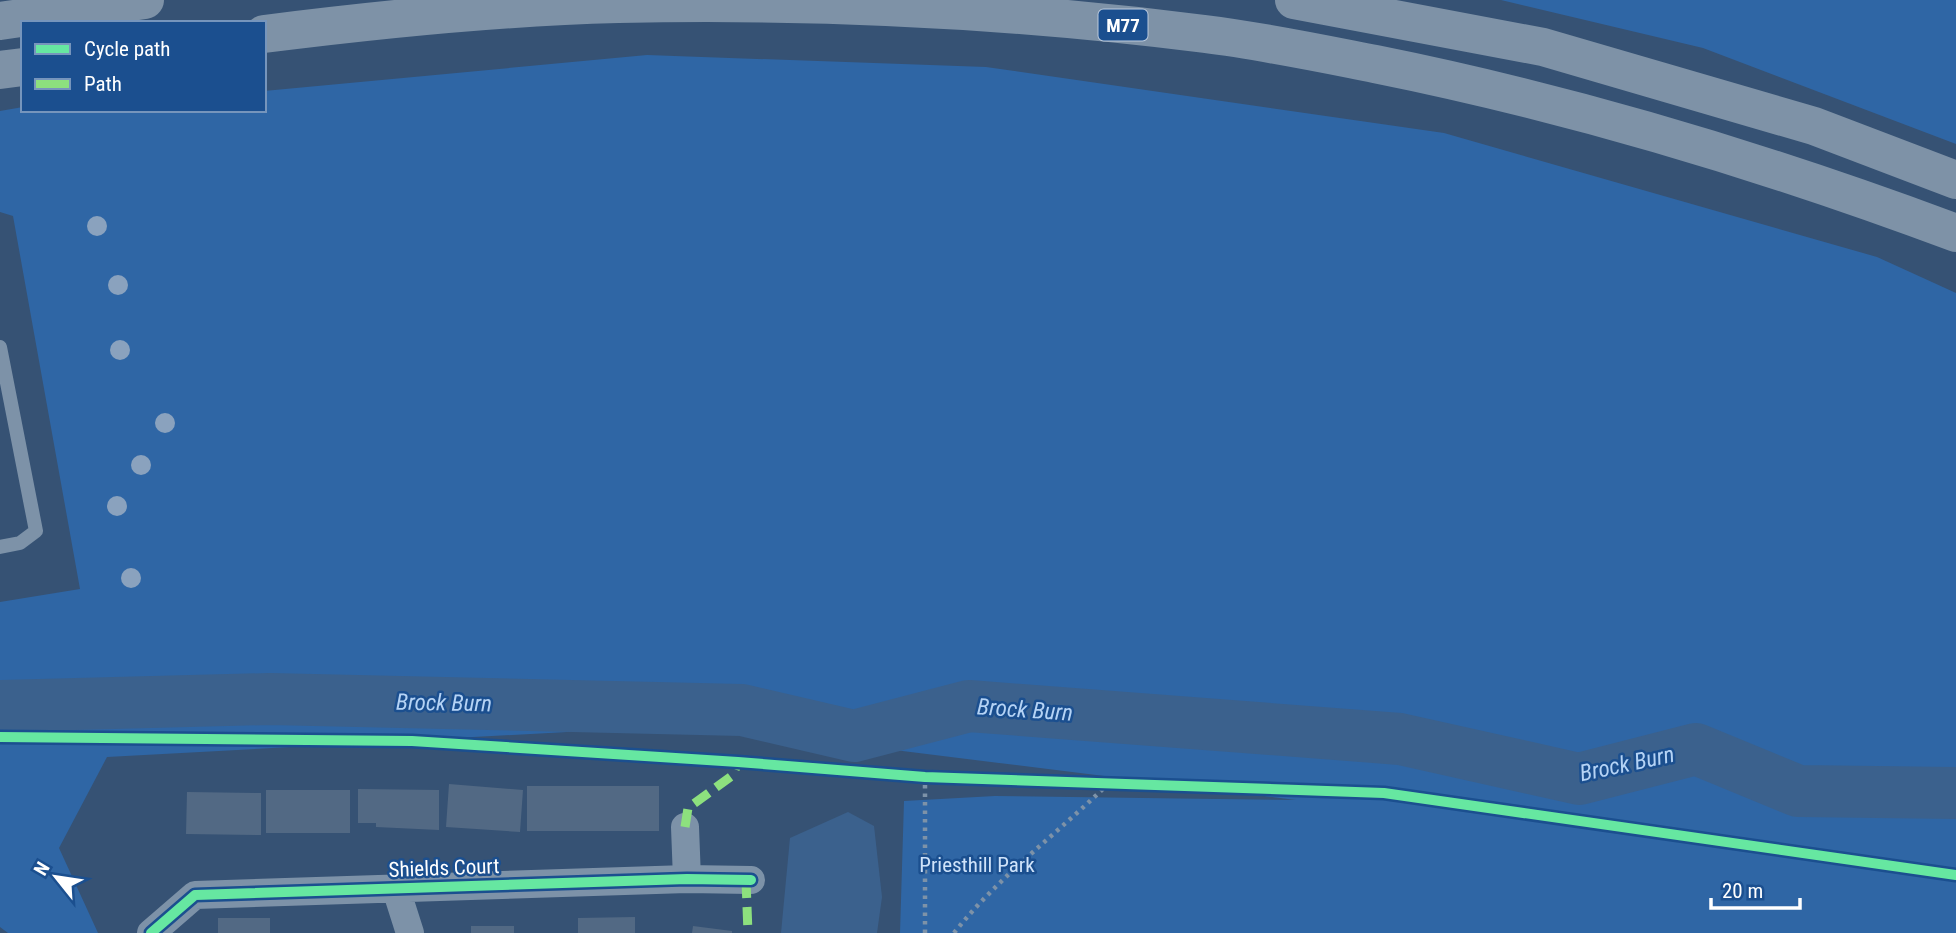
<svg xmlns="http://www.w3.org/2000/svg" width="1956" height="933" viewBox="0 0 1956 933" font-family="'Roboto Condensed',sans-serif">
<rect width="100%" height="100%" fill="#365274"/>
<path fill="#2f66a5" d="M1501 0H1956V144L1703 48Z
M647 55 986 67 1444 133 1877 257 1956 293V933H900L904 801 995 796 1296 800 694 725 107 757 59 848 98 933H8L0 927V602L80 589 13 216 0 212V111L23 107V110H264V91Z"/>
<path fill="#3b618d" d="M848 812 874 826 882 897 877 933H781L790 838Z"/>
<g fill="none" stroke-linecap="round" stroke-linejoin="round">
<path stroke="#3b618d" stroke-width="52" d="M0 706 270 699 742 710 854 736 969 706 1400 739 1579 779 1696 749 1798 791 1956 793"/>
</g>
<path fill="#526984" d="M449 784 523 790 520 832 446 827Z
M527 786H659V831H527Z
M358 789 439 790V830L376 827V823H358Z
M266 790H350V833H266Z
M187 792 261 793V835L186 834Z
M635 917V933H578V918Z
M218 918H270V933H218Z
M471 926H514V933H471Z
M693 926 732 931V933H692Z"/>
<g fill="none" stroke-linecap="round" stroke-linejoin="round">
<path stroke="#7d92a8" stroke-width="4.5" stroke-dasharray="3.5 5" stroke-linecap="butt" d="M0 737 412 741 738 762 925 777 1384 793 1956 875
M925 933V777
M954 933C999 876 1057 834 1109 783"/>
<path stroke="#7d92a8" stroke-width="14" d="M0 347 36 531 20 543 0 547"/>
<path stroke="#7d92a8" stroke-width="28" d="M685 827 687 879
M396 889 410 933
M151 933 195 895 687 879 751 880"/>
<path stroke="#7e92a7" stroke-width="38" d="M1294 0 1543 47 1814 126 1956 180
M0 21 145 0
M264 34C382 19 499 7 618 4 814 0 1010 9 1205 34 1262 41 1319 53 1375 64 1574 104 1766 162 1956 233
M0 70 23 67"/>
<path stroke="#8de07e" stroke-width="9" stroke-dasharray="18 9" stroke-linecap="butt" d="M685 827 688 808 733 775 738 762
M746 880 748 933"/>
<defs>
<path id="cycleway" d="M0 737 412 741 738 762 925 777 1384 793 1956 875
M151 933 195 895 687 879 751 880"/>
</defs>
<use href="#cycleway" stroke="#1b4f8f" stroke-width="15"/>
<use href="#cycleway" stroke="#66e7a1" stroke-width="10"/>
</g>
<g fill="#8aa2be">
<circle cx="97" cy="226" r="10"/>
<circle cx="118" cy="285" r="10"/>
<circle cx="120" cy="350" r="10"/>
<circle cx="165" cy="423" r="10"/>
<circle cx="141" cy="465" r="10"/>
<circle cx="117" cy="506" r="10"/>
<circle cx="131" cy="578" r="10"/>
</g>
<g text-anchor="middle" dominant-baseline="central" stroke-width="5" stroke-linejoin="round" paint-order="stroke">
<rect fill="#1b4f8f" stroke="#bbcadd" stroke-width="2" x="1098.5" y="9.5" width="49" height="31" rx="5"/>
<g font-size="19" font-weight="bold" fill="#fff">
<text x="1123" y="25">M77</text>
</g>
<g font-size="21" fill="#cfe3fa" stroke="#1b4f8f">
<text x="977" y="865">Priesthill Park</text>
</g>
<g font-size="21" fill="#fff" stroke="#1b4f8f">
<text transform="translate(444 868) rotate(-2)">Shields Court</text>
</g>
<g font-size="23" font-style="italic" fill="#b5d3f5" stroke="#1b4f8f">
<text transform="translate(444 703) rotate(1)">Brock Burn</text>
<text transform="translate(1025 710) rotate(4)">Brock Burn</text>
<text transform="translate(1627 764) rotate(-12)">Brock Burn</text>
</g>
</g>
<rect x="21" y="21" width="245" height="91" fill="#1b4f8f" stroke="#7695bc" stroke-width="2"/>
<rect x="35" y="44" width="35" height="10" fill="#66e7a1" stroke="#7695bc" stroke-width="2"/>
<text x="84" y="56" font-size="21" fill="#ffffff">Cycle path</text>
<rect x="35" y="79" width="35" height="10" fill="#8de07e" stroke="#7695bc" stroke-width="2"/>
<text x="84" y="91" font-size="21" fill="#ffffff">Path</text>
<g transform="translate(56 877) rotate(300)" stroke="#1b4f8f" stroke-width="5" paint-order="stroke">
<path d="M0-5L12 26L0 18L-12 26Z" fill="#ffffff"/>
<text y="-10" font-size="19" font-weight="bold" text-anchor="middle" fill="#ffffff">N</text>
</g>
<path d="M1711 898v10h89v-10" fill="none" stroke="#ffffff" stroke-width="3.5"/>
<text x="1722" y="898" font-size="21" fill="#ffffff" stroke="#1b4f8f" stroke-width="5" paint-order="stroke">20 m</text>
</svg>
